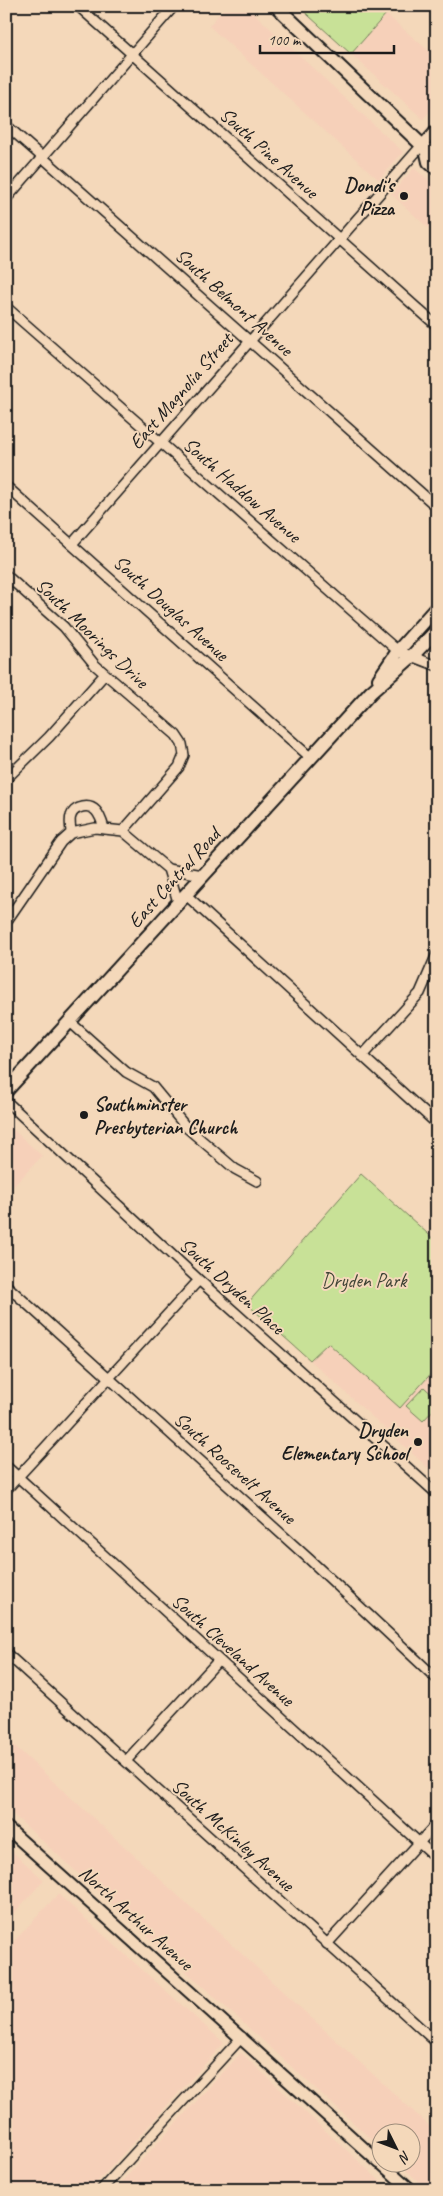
<svg xmlns="http://www.w3.org/2000/svg" width="443" height="2196" viewBox="0 0 443 2196" font-family="Caveat,sans-serif">
<rect width="100%" height="100%" fill="#f4d8ba"/>
<filter id="ink" filterUnits="userSpaceOnUse"><feTurbulence type="fractalNoise" baseFrequency=".02" numOctaves="2"/><feDisplacementMap in="SourceGraphic" scale="10" xChannelSelector="R" yChannelSelector="G"/><feConvolveMatrix kernelMatrix="1 2 1 2 8 2 1 2 1" color-interpolation-filters="sRGB"/></filter>
<g filter="url(#ink)">
<path fill="#f6d0b9" d="M226 6H246L403 152 379 180 209 26Z
M386 14 437 58V103L423 119 351 54Z
M414 168 437 187V236L391 194Z
M6 1123 42 1156 6 1194Z
M328 1342 400 1407 437 1367V1476L310 1360Z
M6 1738 437 2133V2190H428L399 2164H410V2134H380V2147L6 1808Z
M6 1846 44 1880 6 1922Z
M58 1894 224 2043 90 2190H6V1950Z
M241 2053 390 2190H114Z"/>
<path fill="#c8e197" stroke="#727e5a" d="M298 6H393L351 54Z
M361 1174 437 1242V1367L400 1408 328 1343 310 1360 247 1304Z
M424 1387 437 1399V1406L423 1421 406 1406Z"/>
<g fill="none" stroke-linecap="round" stroke-linejoin="round">
<defs>
<path id="minor" d="M78 6 437 326
M6 125 437 507
M6 199 174 6
M6 307 398 651 437 666
M6 486 311 758
M72 544 437 128
M6 575 64 627 95 665 176 735 182 744 184 755 179 767 123 831
M6 779 49 737 105 674
M71 833C71 828 69 820 71 816 72 812 76 809 79 808 95 802 100 815 104 828
M168 869 203 875
M185 894 437 1124
M6 922 61 842 71 833 95 828 123 831 168 869 178 902
M69 1021 126 1072 153 1087 186 1127 235 1169 257 1181
M362 1056 420 993 437 954
M6 1101 199 1280 437 1494
M6 1285 309 1559 437 1679
M6 1466 437 1859
M6 1490 199 1280
M6 1653 437 2043
M126 1761 218 1661
M327 1944 437 1823
M101 2190 242 2037"/>
<path id="tertiary" d="M6 1827 380 2163
M382 2164 411 2190"/>
<path id="secondary" d="M276 6 426 149 437 153
M426 149 429 162 437 169
M379 679 398 651 437 607
M6 1091 371 692 411 657 437 630"/>
</defs>
<use href="#minor" stroke="#1c1c1c" stroke-width="12"/>
<use href="#tertiary" stroke="#1c1c1c" stroke-width="15"/>
<use href="#secondary" stroke="#1c1c1c" stroke-width="16"/>
<use href="#minor" stroke="#f4d8ba" stroke-width="9"/>
<use href="#tertiary" stroke="#f4d8ba" stroke-width="11"/>
<use href="#secondary" stroke="#f4d8ba" stroke-width="12"/>
</g>
</g>
<g fill="#1c1c1c" stroke="#f4d8ba" stroke-width="2">
<circle cx="404" cy="196" r="5"/>
<circle cx="84" cy="1115" r="5"/>
<circle cx="418" cy="1442" r="5"/>
</g>
<g text-anchor="middle" dominant-baseline="central" stroke-width="4" stroke-linejoin="round" paint-order="stroke">
<g font-size="20" fill="#1c1c1c" stroke="#f4d8ba">
<text transform="translate(269 153) rotate(42)">South Pine Avenue</text>
<text transform="translate(234 302) rotate(42)">South Belmont Avenue</text>
<text transform="translate(181 391) rotate(-49)">East Magnolia Street</text>
<text transform="translate(242 490) rotate(41)">South Haddow Avenue</text>
<text transform="translate(171 608) rotate(42)">South Douglas Avenue</text>
<text transform="translate(92 633) rotate(44)">South Moorings Drive</text>
<text transform="translate(174 878) rotate(-48)">East Central Road</text>
<text transform="translate(232 1286) rotate(42)">South Dryden Place</text>
<text transform="translate(235 1468) rotate(42)">South Roosevelt Avenue</text>
<text transform="translate(233 1650) rotate(42)">South Cleveland Avenue</text>
<text transform="translate(233 1835) rotate(42)">South McKinley Avenue</text>
<text transform="translate(136 1918) rotate(42)">North Arthur Avenue</text>
</g>
<g font-size="20" font-weight="bold" fill="#1c1c1c" stroke="#f4d8ba" text-anchor="end">
<text x="394" y="185">Dondi's<tspan x="394" dy="23">Pizza</tspan></text>
<text x="94" y="1104" text-anchor="start">Southminster<tspan x="94" dy="23">Presbyterian Church</tspan></text>
<text x="408" y="1430">Dryden<tspan x="408" dy="23">Elementary School</tspan></text>
</g>
<g font-size="20" fill="#3e4335" stroke="#f4d8ba">
<text x="364" y="1280">Dryden Park</text>
</g>
</g>
<rect width="443" height="2196" fill="none" stroke="#f4d8ba" stroke-width="25"/>
<rect x="12" y="12" width="418" height="2171" fill="none" stroke="#1c1c1c" stroke-width="2" filter="url(#ink)"/>
<g transform="translate(396 2148) rotate(132)"><circle r="24" fill="#f4d8ba" stroke="#9e8d7b"/>
<path d="M0-4L9 19L0 12L-9 19Z" fill="#1c1c1c"/>
<text y="-8" font-size="14" font-weight="bold" text-anchor="middle" fill="#1c1c1c">N</text>
</g>
<path d="M260 45v8h134v-8" fill="none" stroke="#1c1c1c" stroke-width="2.5"/>
<text x="268" y="45" font-size="15" fill="#1c1c1c" stroke="#f4d8ba" stroke-width="4" paint-order="stroke">100 m</text>
</svg>
